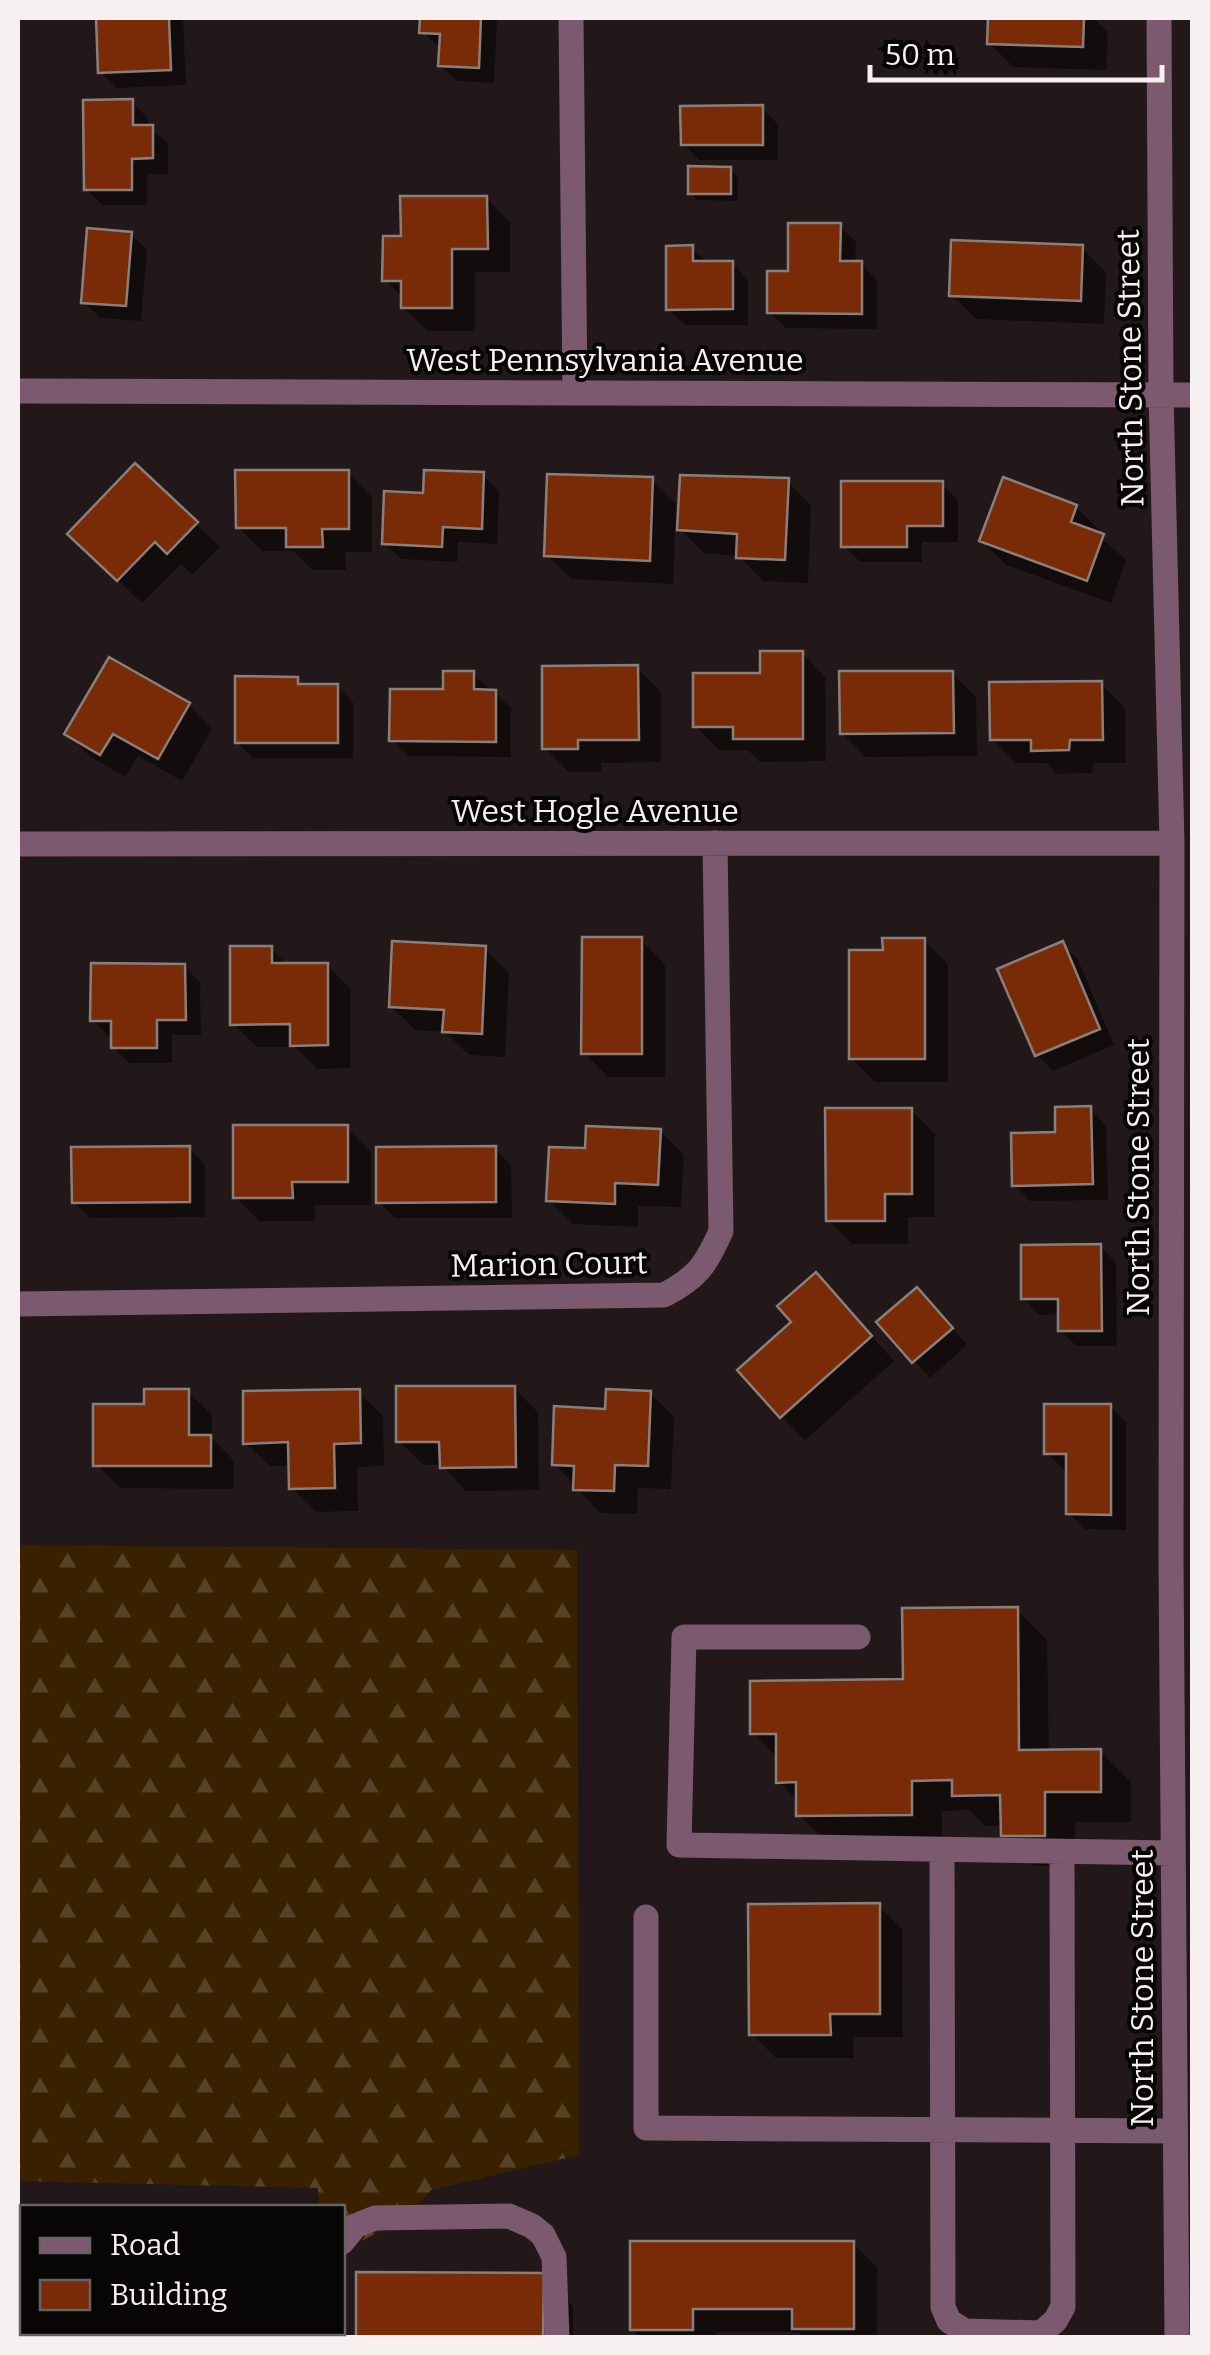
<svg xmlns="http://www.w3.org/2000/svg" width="1210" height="2355" viewBox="0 0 1210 2355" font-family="Bitter,serif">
<defs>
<pattern id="forest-firs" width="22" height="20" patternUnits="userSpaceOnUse" patternTransform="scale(2.5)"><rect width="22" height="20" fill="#392100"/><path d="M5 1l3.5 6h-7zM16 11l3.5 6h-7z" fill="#564226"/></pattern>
</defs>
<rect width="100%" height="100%" fill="#221819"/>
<path fill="url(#forest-firs)" d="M18 1545 577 1550 579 2155 431 2190 407 2218 343 2250 342 2208 319 2207 318 2188 18 2181Z"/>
<path fill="#0007" d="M98 18H183L186 85 117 88 101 72Z
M422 18H494L497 21 494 83 457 81 440 65 441 48 422 32Z
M990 18H1093L1108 32 1106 70 1013 67 989 43Z
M132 102 148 118V127L168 143V174H147V205H102L86 189Z
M762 108 778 124V160H699L683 144Z
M730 169 738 177V201L698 200 690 193Z
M486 198 510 222V272H475V331H427L403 307V298L385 280 403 239Z
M840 226 856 242 855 264H861L877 280V329L786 328 769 312 790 274Z
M131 234 147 250 141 321 100 318 84 302Z
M692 248 708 263H732L748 280V325H685L668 309Z
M1082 248 1106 272 1104 324 976 319 952 295Z
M348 473 372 497V552H345L346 570H312L293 551H262L238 527Z
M483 475 499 491 497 544 458 542 457 562 401 559 384 543 425 495Z
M652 480 676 504 673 584 571 579 547 555Z
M787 481 811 505 808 583 763 581 739 556 704 553 680 529Z
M942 484 958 500V542H922V562H860L844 546Z
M1076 507 1100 531 1098 535 1126 560 1111 603 1006 565 982 541Z
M196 524 220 547 192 575 181 564 142 603 95 558Z
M802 653 825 677 826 761 760 762 748 750H719L695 726 763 675Z
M637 668 661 692V762L601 763V772H569L545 748Z
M952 673 976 697 977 756 866 757 842 733Z
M473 674 511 708V757L408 756 392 740 445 691Z
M297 679 304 686H337L353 702V758H253L237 742Z
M1101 684 1125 708 1126 763H1093L1092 773 1057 774 1046 763H1016L992 739Z
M188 705 212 729 182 781 138 756 125 777 91 757 67 734Z
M641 940 665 964V1077H608L584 1053Z
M924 940 948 964V1082H875L851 1058 885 952Z
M1062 944 1078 960 1114 1045 1053 1071 1037 1055Z
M271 948 288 966 327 965 351 989V1068L317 1069 295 1047H257L233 1024Z
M485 949 509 973 505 1057 469 1055 445 1032 415 1030 391 1006Z
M184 966 200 982 201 1035H172V1063H129L113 1047V1036L109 1037 93 1020Z
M1090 1109 1106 1125 1108 1200 1030 1201 1014 1184 1058 1134Z
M911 1110 935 1134V1217H908V1244H852L828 1220Z
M347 1128 371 1152V1205H315V1221H259L235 1197Z
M660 1131 684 1155 681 1207 638 1206V1227L573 1224 549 1200 587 1151Z
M189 1148 205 1165V1217L90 1218 74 1202Z
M495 1149 511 1165 512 1218H395L379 1202Z
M1100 1246 1116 1263 1117 1346H1076L1060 1330V1314L1039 1315 1023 1298Z
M839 1299 894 1361 805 1440 781 1416Z
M933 1306 967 1345 930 1378 880 1322Z
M514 1388 538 1412 539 1490 466 1491 442 1465H423L399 1441Z
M188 1392 212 1415V1438L234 1461V1489L120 1488 96 1464 147 1407Z
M359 1392 383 1416 384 1466 357 1467 358 1511 316 1512 292 1488 291 1466H270L246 1443Z
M650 1393 674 1417 671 1489 638 1488 637 1514 600 1513 555 1464 608 1411Z
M1110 1406 1126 1422V1530L1085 1529 1069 1513V1469H1063L1047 1453Z
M1017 1610 1047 1640 1049 1752 1100 1751 1131 1782V1822H1075V1866H1034L1003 1835V1826H985L970 1810 942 1811V1844L830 1846 799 1815V1802L778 1781V1759L753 1733 905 1682Z
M878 1905 902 1929 903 2037H853L854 2058H776L752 2034Z
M853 2243 877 2267V2338H804L798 2332H716V2338H641L632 2329Z
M543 2275 573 2306V2338H358Z
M93 2332H291V2338H93Z"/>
<path fill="#782b06" stroke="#8a7f7b" stroke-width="2.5" d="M96 18H169L171 70 98 73Z
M420 18H481L479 68 438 66 440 34 419 33Z
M988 18H1084L1083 47 987 44Z
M133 99V125H153V158L132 159V190H84L83 100Z
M763 105V145H681L680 106Z
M688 166 731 167V194H688Z
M400 196H487L488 249H452V308H401V281H382L383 236H401Z
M788 223H841L840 261H862V314L767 313V271H788Z
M87 228 132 232 126 306 81 303Z
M951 240 1083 245 1081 301 949 296Z
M693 245V261H733V309L666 310V246Z
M135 463 198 522 167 554 155 542 117 581 67 534Z
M235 470H349V529H322L323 547H286V528H236Z
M424 470 484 472 482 529 443 527 442 547 382 544 384 491 423 493Z
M547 474 653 477 650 561 544 556Z
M680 475 789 478 785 560 736 558 737 534 677 530Z
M1003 477 1077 505 1071 522 1104 534 1087 581 979 541Z
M841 481H943V526H907V547H841Z
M760 651H803V739H733V727H693V673H760Z
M109 657 190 703 158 759 113 734 100 755 64 734Z
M638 665 639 740H578V749H542V666Z
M443 671H474V689L496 690V742L389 741 390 689H443Z
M839 671H953L954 733 840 734Z
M235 676 298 677V684H338V743H235Z
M1102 681 1103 740H1070L1069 750 1031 751V740H990L989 682Z
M582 937H642V1054H581Z
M882 938H925V1059H849V950H883Z
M392 941 486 946 482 1034 442 1032 444 1010 389 1007Z
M1063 941 1100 1029 1035 1056 997 969Z
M230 946H272V963H328V1045L290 1046V1024L230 1025Z
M91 963 185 964 186 1020H157V1048H111V1021H90Z
M1091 1106 1093 1184 1012 1186 1011 1133 1055 1132V1107Z
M825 1108H912V1194H885V1221H826Z
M233 1125H348V1182H292L293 1198H233Z
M586 1126 661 1129 658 1185 615 1183V1204L546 1201 549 1147 585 1148Z
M190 1146V1202L72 1203 71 1147Z
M496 1146V1202L376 1203V1147Z
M1101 1244 1102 1331H1058V1299H1021V1245Z
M816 1272 872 1336 780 1418 737 1370 791 1322 777 1306Z
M917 1287 953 1328 912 1363 876 1322Z
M396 1386H515L516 1467 440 1468 439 1442H396Z
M144 1389H189V1435H211V1466H93V1404H144Z
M360 1389 361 1443 334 1444 335 1488 289 1489 288 1442 243 1444V1391Z
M606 1389 651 1391 648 1466 615 1465 614 1491 573 1490 574 1466 552 1465 554 1406 605 1409Z
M1044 1404H1111V1515L1066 1514V1454H1044Z
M1018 1607 1019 1750 1101 1749V1792H1045V1836H1001L1000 1795 952 1796V1780L912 1781V1815L796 1816V1782L776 1783V1734H750V1681L903 1679 902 1608Z
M880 1903V2014H830L831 2035H749L748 1904Z
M630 2241H854V2329H792V2309H693V2330H630Z
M356 2272 544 2273 543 2338H356Z
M91 2332H261L260 2338H91Z"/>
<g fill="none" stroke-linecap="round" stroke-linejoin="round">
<path stroke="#7b596e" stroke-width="25" d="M571 18 575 393
M1159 18 1161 394 1172 843 1171 1560 1177 2338
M18 391 1192 395
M18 844 1172 843
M18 1304 664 1295C697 1278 706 1265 721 1231L715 843
M858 1637H684L679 1845 1173 1853
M942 1850 943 2307 949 2321 965 2331 1041 2333 1055 2321 1063 2307 1062 1852
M646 1917V2128L1175 2131
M342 2242 355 2226 375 2218 509 2216 532 2226 543 2235 554 2257 557 2338
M328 2332V2338"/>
</g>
<g text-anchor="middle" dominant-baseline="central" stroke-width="8" stroke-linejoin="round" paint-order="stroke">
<g font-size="32" fill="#f7f0f1" stroke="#080505">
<text x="605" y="360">West Pennsylvania Avenue</text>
<text transform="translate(1130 368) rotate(-91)">North Stone Street</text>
<text x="595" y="811">West Hogle Avenue</text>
<text transform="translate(1138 1177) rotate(-90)">North Stone Street</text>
<text transform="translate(549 1264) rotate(-1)">Marion Court</text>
<text transform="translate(1142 1988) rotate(-90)">North Stone Street</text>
</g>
</g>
<rect width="1210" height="2355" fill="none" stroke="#f7f0f1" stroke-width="40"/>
<rect x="20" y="2205" width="325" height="130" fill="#080505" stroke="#686363" stroke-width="2.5"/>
<rect x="40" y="2238" width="50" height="15" fill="#7b596e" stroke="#686363" stroke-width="2.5"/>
<text x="110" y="2255" font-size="30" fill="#f7f0f1">Road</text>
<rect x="40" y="2280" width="50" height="30" fill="#782b06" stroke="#686363" stroke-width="2.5"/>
<text x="110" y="2305" font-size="30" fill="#f7f0f1">Building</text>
<path d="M870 65v15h292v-15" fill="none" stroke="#f7f0f1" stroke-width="5"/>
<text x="885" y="65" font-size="30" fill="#f7f0f1" stroke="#080505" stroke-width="8" paint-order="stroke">50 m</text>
</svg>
